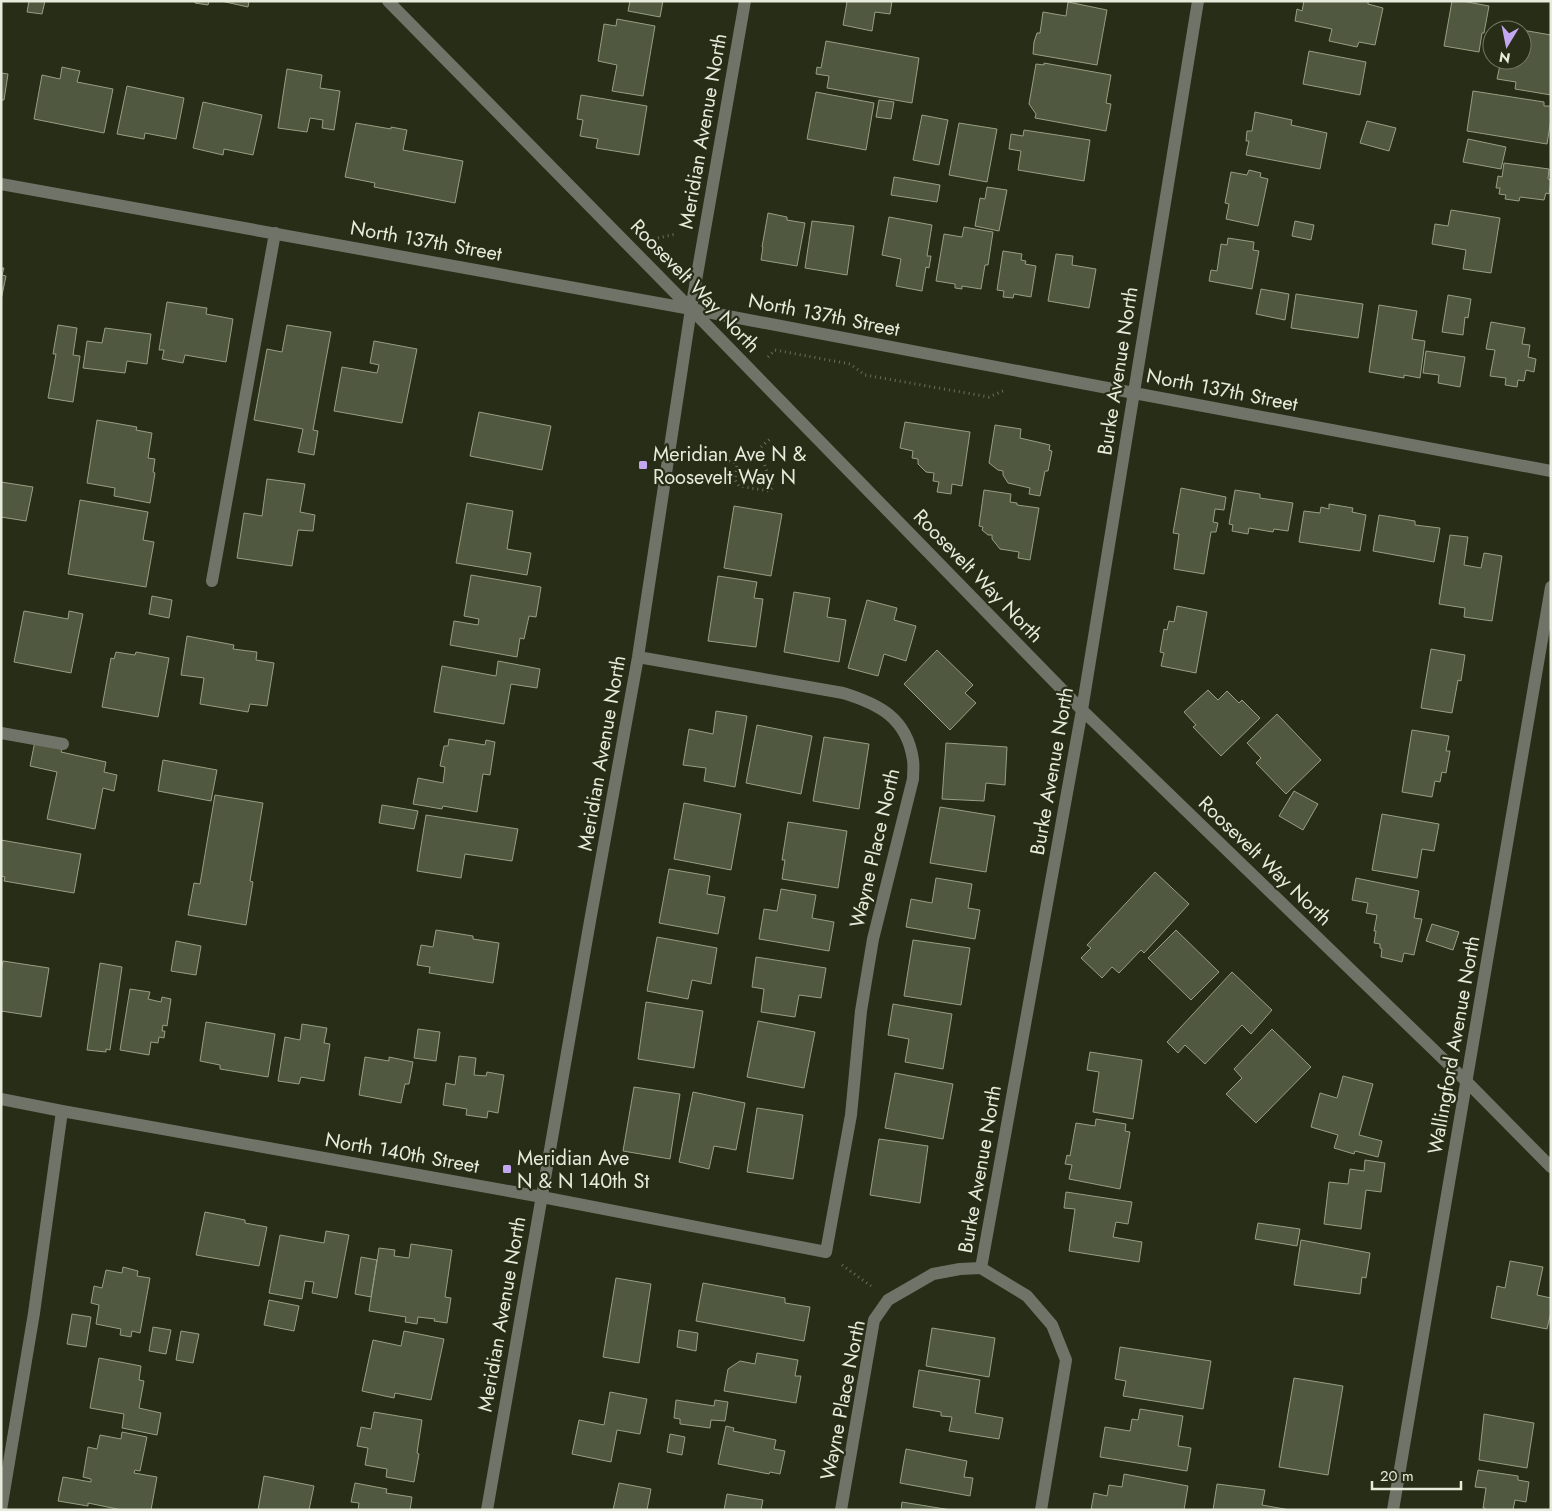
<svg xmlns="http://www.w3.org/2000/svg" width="1552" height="1511" viewBox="0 0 1552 1511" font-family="Jost,sans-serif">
<rect width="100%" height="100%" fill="#272d16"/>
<path fill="#515840" stroke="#969f83" d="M29 1H45L42 14 27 12Z
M195 1H209L208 5 195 3Z
M221 1H249L248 7Z
M630 1H663L660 17 628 11Z
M845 1H892L890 14 875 12 872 31 843 25 847 2Z
M1304 1H1368V4L1383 8 1375 45 1359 42 1357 47 1329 41 1332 29 1295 21 1297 9 1302 11Z
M1452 1H1462L1489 6 1484 33H1482L1479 52 1444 46Z
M1068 2 1107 10 1097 65 1033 54 1034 42 1037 33H1040L1043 12 1066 16Z
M617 19 655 26 643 96 612 91 617 65 598 61 604 24 616 26Z
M1522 30 1551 35V95L1515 89 1516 82 1497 79 1501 60H1522Z
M826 41 919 58 912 103 827 88 829 76 816 74 817 67 821 68Z
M1309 51 1366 62 1360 95 1303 84Z
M1044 63 1111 75 1106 103 1111 104 1106 131 1035 118 1036 114 1029 104 1036 64 1044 65Z
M62 67 80 71 77 82 113 89 104 133 34 119 42 75 60 79Z
M287 69 322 75 320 88 340 91 334 130 322 128 323 120 310 118 307 132 278 128Z
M1 73 8 74 4 100H1Z
M127 86 184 98 176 139 145 133 144 139 117 134Z
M1473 91 1544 102V106H1551V119L1547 144 1467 131Z
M816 92 874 103 866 150 807 139Z
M581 95 647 106 639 155 596 148 598 139 580 136 583 120 577 119Z
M879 100 894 102 891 119 876 117Z
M203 102 262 115 253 155 224 149 223 155 193 148Z
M1255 112 1292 120 1291 125 1327 133 1320 169 1246 155 1249 141H1246L1247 131H1252Z
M922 115 948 120 939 165 913 160Z
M1367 121 1396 128 1389 151 1360 143Z
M356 123 391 129V127L407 130 403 150 463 161 455 203 374 187 375 183 345 177Z
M959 123 997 129 987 182 949 175Z
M1024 130 1090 140 1084 181 1018 170 1021 151 1009 149 1011 134 1023 136Z
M1468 139 1506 147 1501 169 1463 162Z
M1504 163 1549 169 1548 179 1551 180 1549 194 1546 193 1544 200 1520 197 1519 201 1505 199 1506 195 1499 194 1500 188H1496L1498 176 1502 177Z
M1249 170 1261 173 1260 177 1268 179 1258 226 1226 219 1229 204 1225 203 1231 172 1247 175Z
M894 177 940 185 937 202 891 195Z
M987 187 1007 190 999 231 975 226 980 198 985 199Z
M1451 210 1500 218 1491 273 1463 269 1466 250 1432 244 1435 224 1448 226Z
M768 213 787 217V220L805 223 797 266 761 260 763 247H762Z
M889 217 932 225 927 256H931L929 268 926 267 922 291 896 286 901 259 882 255Z
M812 221 854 226 847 275 805 268Z
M1295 221 1314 225 1311 240 1292 236Z
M964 227 993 232 988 265H985L981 289 962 286V289L955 288V284L936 281 944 234 962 237Z
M1228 238 1254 242 1253 250 1259 251 1252 289 1209 281 1211 270 1217 271 1221 244 1227 245Z
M1003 251 1022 254 1021 260 1026 261 1025 264 1036 266 1031 297 1014 294 1013 298 1003 297 1004 291 997 290Z
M1056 254 1073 256 1072 265 1096 269 1089 308 1048 301Z
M1 268H4L2 275 6 276 1 300Z
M1261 289 1289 294 1285 320 1256 314Z
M1296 294 1363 304 1358 338 1291 328Z
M1448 295 1471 299 1468 318 1465 317 1463 335 1442 332Z
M167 302 207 308 206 314 233 319 226 362 185 355 183 363 162 359 164 350H159Z
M1379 305 1417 311 1412 339 1425 341 1420 378 1404 375V378L1369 372Z
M1491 322 1525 328 1522 344 1530 345 1528 357 1536 359 1534 372 1526 370 1524 381 1518 380 1517 387 1505 385 1506 378 1490 376 1495 350 1486 349Z
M58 325 77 328 73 355 80 356 73 402 48 398 56 354H53Z
M287 325 331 332 313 430 318 431 314 455 298 452 303 429 254 420 267 349 282 352Z
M105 328 151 334 147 364 127 361 125 373 83 368 87 341 102 343Z
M374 341 417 349 402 423 334 411 342 367 377 373 379 365 370 363Z
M1426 351 1465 357 1460 387 1438 383 1439 375 1423 373Z
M479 412 551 426 542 470 470 456Z
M97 420 137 427 136 430 152 433 148 458 155 459 153 472 155 473 150 503 114 496 115 488 87 483Z
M905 422 970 432 962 486 952 484 951 494 937 492 939 482 933 481 934 473 926 472 918 464V459L912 458 913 451 900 448Z
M995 425 1021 429 1020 438 1050 445 1049 450 1052 451 1048 471H1045L1040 496 1029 494 1030 488 1008 483 1003 475V471L998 470 989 463Z
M267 479 305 484 300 512 315 515 313 531 298 530 292 566 237 558 244 513 262 516Z
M1 482 33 487 26 521 1 517Z
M1181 488 1226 497 1224 510 1215 509 1213 522 1218 523 1216 532H1211L1204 574 1174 569 1179 534 1173 533Z
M984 490 1011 494 1010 502 1017 503V505L1039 508 1030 560 1018 558 1019 552 1000 549 992 539V535H988L982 530 983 527 979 526Z
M1235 490 1260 494V498L1293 503 1288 531 1274 529 1273 532 1249 528 1248 534 1232 531 1233 525 1229 524Z
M80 500 148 512 143 540 154 542 146 587 68 574Z
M467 503 513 511 507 549 531 553 527 575 456 563Z
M1329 504 1353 508 1352 512 1366 515 1360 551 1299 542 1304 511 1320 513 1321 507 1329 509Z
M734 506 782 514 771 576 724 568Z
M1379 515 1415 521V525L1440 528 1434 562 1373 551Z
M1450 535 1468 537 1464 565 1481 568 1484 553 1502 556 1492 621 1464 617 1465 608 1439 604Z
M471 575 541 587 536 617 529 616 524 639 520 638 517 657 450 645 454 621 478 625 479 619 464 616Z
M718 576 757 582 754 598 763 599 756 647 708 641Z
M794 592 830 598 827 617 846 620 839 662 784 652Z
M152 596 172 600 169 618 149 614Z
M867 600 897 608 894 620 916 626 906 661 884 654 878 676 848 668Z
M1177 606 1207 612 1196 673 1161 666 1164 653 1160 652 1164 629 1167 630 1169 621 1174 622Z
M24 611 68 619 69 611 83 614 71 673 14 662Z
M187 636 234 645 233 649 257 652 256 660 274 663 267 706 250 704 248 712 200 704 204 678 181 675Z
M1431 649 1465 655 1461 681 1458 680 1452 713 1421 708Z
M937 650 973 685 965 693 976 703 950 730 904 684Z
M116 652 135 655 136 652 169 658 158 717 102 707 111 658 114 659Z
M498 661 540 669 537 688 511 684 504 724 434 712 442 666 496 676Z
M1208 690 1218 700 1227 691 1239 703 1242 700 1260 718 1221 756 1193 727 1196 725 1184 712Z
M716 711 747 716 735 787 704 781 706 768 683 765 689 729 713 734Z
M1277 714 1321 760 1286 794 1256 763 1261 758 1247 743Z
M757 725 812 736 801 794 746 783Z
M1412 730 1449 736 1446 751H1450L1446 773 1442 772 1440 782 1435 781 1432 797 1402 792Z
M824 737 869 744 859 809 813 801Z
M449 739 485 745 486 740 495 742 490 775 483 774 477 812 443 806 442 809 413 804 418 778 443 783 445 767 440 766 444 746H448Z
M35 741 63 747 61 752 106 762 104 772 117 775 114 791 103 788 95 829 47 819 57 772 30 766Z
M946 743 1007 747 1005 785 986 783 984 801 942 799Z
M163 760 217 770 211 801 158 791Z
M1294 791 1318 804 1303 830 1279 816Z
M215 795 263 803 250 881 253 882 246 925 188 915 194 883 200 884Z
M684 803 741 814 731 870 674 859Z
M382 805 418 811 414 829 379 823Z
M940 807 995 816 986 872 930 863Z
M1382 814 1439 824 1434 851 1422 849 1417 878 1372 870Z
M426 815 518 829 512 861 465 854 461 878 417 871Z
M788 822 847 831 838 888 782 879 785 860H782Z
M1 840 81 854 74 893 4 881 5 877 1 876Z
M669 869 710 876 707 894 725 897 718 934 659 923Z
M1155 872 1189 904 1144 953 1141 950 1119 973 1112 967 1102 978 1081 958 1091 948 1087 945Z
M936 878 972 884 968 908 980 910 975 939 906 927 911 899 932 903Z
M1356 878 1419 891 1414 918 1422 919 1414 955 1404 953 1402 962 1381 957 1382 949 1380 948V944L1374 943 1376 931H1374L1377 915 1366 913 1368 903 1352 900Z
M781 889 816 895 812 918 834 922 829 951 759 939 764 909 777 911Z
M1432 924 1459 932 1453 950 1426 941Z
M436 930 473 936V939L499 943 493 983 429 973 430 967 417 965 421 945 433 947Z
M1176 930 1219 972 1191 1000 1148 958Z
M657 937 717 948 711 984 692 980 688 999 647 991Z
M913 940 970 948 961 1005 904 996Z
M176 941 201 946 196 975 171 971Z
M756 957 826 968 821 998 799 995 795 1017 761 1012 764 989 752 987Z
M3 961 49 968 41 1017 1 1011V971Z
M100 963 122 967 110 1050 106 1049V1052L87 1050Z
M1232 972 1272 1010 1251 1034 1242 1025 1205 1064 1185 1045 1178 1053 1167 1042Z
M130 989 150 992 148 999 161 1002 162 997 171 999 167 1026 163 1025 162 1031H165L164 1038 159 1037 158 1043 151 1042 149 1055 120 1050Z
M646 1002 703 1011 694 1068 638 1059Z
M893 1004 952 1014 943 1069 905 1062 909 1039 888 1035Z
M758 1021 815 1032 804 1088 747 1077Z
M206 1022 275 1034 268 1077 220 1069V1065L200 1061Z
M302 1024 327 1028 324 1043 330 1044 324 1081 301 1077 299 1084 278 1081 285 1037 300 1040Z
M418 1029 440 1032 436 1061 414 1058Z
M1272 1029 1311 1067 1256 1123 1226 1094 1242 1078 1234 1069Z
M1090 1052 1142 1060 1133 1119 1093 1112 1099 1072 1087 1070Z
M459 1056 476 1058 474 1075 486 1076 487 1072 504 1075 498 1113 488 1111 487 1118 466 1115 467 1109 443 1105 446 1083 455 1085Z
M365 1057 389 1061V1057L413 1062 409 1084H405L401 1103 359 1095Z
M895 1073 953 1084 943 1139 885 1128Z
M1343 1076 1373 1084 1359 1135 1382 1141 1378 1157 1355 1151 1354 1154 1334 1148 1338 1135 1311 1127 1320 1093 1337 1098Z
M634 1087 680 1094 670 1159 623 1151Z
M693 1092 745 1103 736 1150 714 1146 709 1169 679 1162Z
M757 1108 803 1115 793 1179 747 1172Z
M1096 1119 1126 1124 1125 1131 1130 1132 1120 1189 1069 1179 1072 1165 1065 1164 1067 1155 1070 1156 1076 1123 1095 1126Z
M879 1139 928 1146 920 1203 870 1195Z
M1365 1160 1385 1163 1381 1192 1366 1190 1361 1229 1324 1224 1329 1182 1348 1184 1350 1169 1364 1171Z
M1066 1192 1132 1202 1128 1224 1116 1222 1113 1237 1142 1242 1139 1262 1069 1251 1075 1209 1064 1208Z
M205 1212 245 1220V1223L267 1227 259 1266 196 1255Z
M1258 1223 1300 1229 1297 1246 1255 1239Z
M326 1231 349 1235 337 1298 312 1293 314 1282 305 1281 302 1299 269 1293 280 1235 324 1243Z
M1301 1240 1370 1253 1366 1278 1362 1277 1360 1294 1294 1285Z
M411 1244 452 1250 445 1297 451 1298 447 1323 434 1321 435 1319 418 1317 417 1324 405 1322 406 1317 369 1311 379 1248 395 1250 394 1256 409 1258Z
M361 1257 377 1260 371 1297 355 1294Z
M1510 1261 1543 1267 1537 1295 1551 1298V1312L1547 1329 1491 1318 1497 1286 1505 1288Z
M123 1267 138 1271 137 1276 150 1278 140 1333 132 1331 131 1337 120 1335 121 1329 96 1324 99 1305 91 1303 94 1286 102 1288 106 1270 122 1273Z
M616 1278 651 1284 639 1363 603 1357Z
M703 1283 785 1298V1303L810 1307 804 1341 696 1321Z
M269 1300 299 1306 294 1331 264 1325Z
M72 1314 91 1317 86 1347 67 1344Z
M153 1327 171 1330 166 1354 149 1351Z
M932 1328 995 1338 989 1377 926 1366Z
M679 1330 698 1333 696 1351 677 1347Z
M181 1331 199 1334 193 1363 176 1360Z
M404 1331 444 1339 431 1400 395 1393 394 1398 362 1391 373 1340 401 1346Z
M1120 1347 1211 1361 1203 1409 1123 1396 1126 1381 1115 1379Z
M757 1353 798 1360 795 1376H801L796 1403 724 1391 728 1369 740 1361 755 1364Z
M99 1358 141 1366 139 1380 144 1381 139 1408 161 1413 157 1435 122 1428 124 1414 90 1408Z
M919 1370 980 1380 975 1413 1003 1418 999 1439 949 1431 952 1417 941 1416V1412L913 1407Z
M1294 1378 1343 1386 1328 1475 1279 1467Z
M610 1392 647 1399 640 1434 617 1430 611 1462 572 1454 579 1420 604 1425Z
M676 1400 714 1406 715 1400 728 1402 725 1421 711 1420 710 1428 680 1424V1419L674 1418Z
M1140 1409 1183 1416 1178 1446 1191 1448 1187 1471 1100 1457 1105 1427 1130 1431 1132 1419 1138 1420Z
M374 1412 422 1420 417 1453 419 1454 414 1482 386 1477 387 1469 365 1465 368 1448 357 1446 361 1427 371 1429Z
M1484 1414 1534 1423 1527 1468 1479 1460Z
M726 1426 734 1428 733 1431 776 1440 774 1449 785 1451 780 1474 770 1472 769 1474 718 1464Z
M122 1432 147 1437 140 1471 135 1470 134 1473 157 1477 151 1510H122L88 1503V1506L58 1501 63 1477 91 1482V1479L83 1477 88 1447 97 1449 100 1435 121 1439Z
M670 1434 685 1437 682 1455 667 1452Z
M906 1449 967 1461 964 1477 973 1478 970 1496 900 1483Z
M1478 1470 1518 1476V1480L1529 1482 1526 1502 1515 1500 1513 1510H1485V1508H1483L1486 1488 1475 1487Z
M1124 1474 1188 1486 1184 1510H1091L1094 1493 1107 1496 1109 1485 1122 1487Z
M264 1476 314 1486 309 1510H258Z
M355 1483 387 1489 386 1493 412 1497 410 1510H358L359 1503 351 1502Z
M619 1483 651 1489 647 1510H613Z
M1217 1484 1265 1490 1262 1505 1290 1510H1213Z
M727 1494 763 1500 761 1510H724Z
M902 1502 951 1510H901Z"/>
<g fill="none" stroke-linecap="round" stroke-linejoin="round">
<path stroke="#6a6f5b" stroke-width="3" stroke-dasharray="1 4" stroke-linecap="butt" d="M653 239 676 234
M768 357 775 350 850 364 865 375 989 397 1003 391
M705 455 734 462 737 465 735 480 739 486 769 491 773 487 760 453 761 447 770 439
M842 1265 871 1286"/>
<path stroke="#707468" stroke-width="12" d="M388 1 691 309 1082 710 1467 1082 1551 1167
M1 184 691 309 1134 393 1551 471
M212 581 275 233
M1 733 63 744
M1 1099 62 1111 542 1197 826 1252 851 1115 861 1011 873 939 913 779C913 773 914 766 913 760 907 718 879 704 843 693L638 657
M1 1510 34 1313 62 1111
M487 1510 590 921 638 657 691 309 745 1
M841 1510 874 1320 888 1300 933 1274 960 1269 981 1268
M1041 1510 1066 1360 1052 1325 1027 1296 981 1268 1082 710 1198 1
M1393 1510 1551 587"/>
</g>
<g fill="#c4a7f1" stroke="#272d16" stroke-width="2">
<rect x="638" y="460" width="10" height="10" rx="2.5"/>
<rect x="502" y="1164" width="10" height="10" rx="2.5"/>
</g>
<g text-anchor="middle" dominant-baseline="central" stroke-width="4.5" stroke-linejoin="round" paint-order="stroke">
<g font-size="20" fill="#e6ebdc" stroke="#272d16">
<text transform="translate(703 131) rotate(-80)">Meridian Avenue North</text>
<text transform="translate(426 241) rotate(10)">North 137th Street</text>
<text transform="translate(695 286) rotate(46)">Roosevelt Way North</text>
<text transform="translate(824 315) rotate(11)">North 137th Street</text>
<text transform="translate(1118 371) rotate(-81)">Burke Avenue North</text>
<text transform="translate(1222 390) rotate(11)">North 137th Street</text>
<text transform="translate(978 576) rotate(46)">Roosevelt Way North</text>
<text transform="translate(602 753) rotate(-80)">Meridian Avenue North</text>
<text transform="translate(1052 771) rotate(-80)">Burke Avenue North</text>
<text transform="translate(875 848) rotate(-77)">Wayne Place North</text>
<text transform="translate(1265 861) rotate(44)">Roosevelt Way North</text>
<text transform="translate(1454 1045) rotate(-80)">Wallingford Avenue North</text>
<text transform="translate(402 1153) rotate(10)">North 140th Street</text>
<text transform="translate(980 1169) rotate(-80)">Burke Avenue North</text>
<text transform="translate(502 1314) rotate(-80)">Meridian Avenue North</text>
<text transform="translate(843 1400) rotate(-79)">Wayne Place North</text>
</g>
<g font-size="20" fill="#e6ebdc" stroke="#272d16" text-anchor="start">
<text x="653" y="454">Meridian Ave N &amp;<tspan x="653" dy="23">Roosevelt Way N</tspan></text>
<text x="517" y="1158">Meridian Ave<tspan x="517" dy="23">N &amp; N 140th St</tspan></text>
</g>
</g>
<rect width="1552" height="1511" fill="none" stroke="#e6ebdc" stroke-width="5"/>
<g transform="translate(1507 45) rotate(190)"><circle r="24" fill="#272d16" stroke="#737965"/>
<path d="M0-4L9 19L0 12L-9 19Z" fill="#c4a7f1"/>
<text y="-8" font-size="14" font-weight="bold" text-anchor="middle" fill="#e6ebdc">N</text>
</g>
<path d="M1372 1481v8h89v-8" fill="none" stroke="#e6ebdc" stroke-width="2.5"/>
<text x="1380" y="1481" font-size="15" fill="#e6ebdc" stroke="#272d16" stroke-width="4" paint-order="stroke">20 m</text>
</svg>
